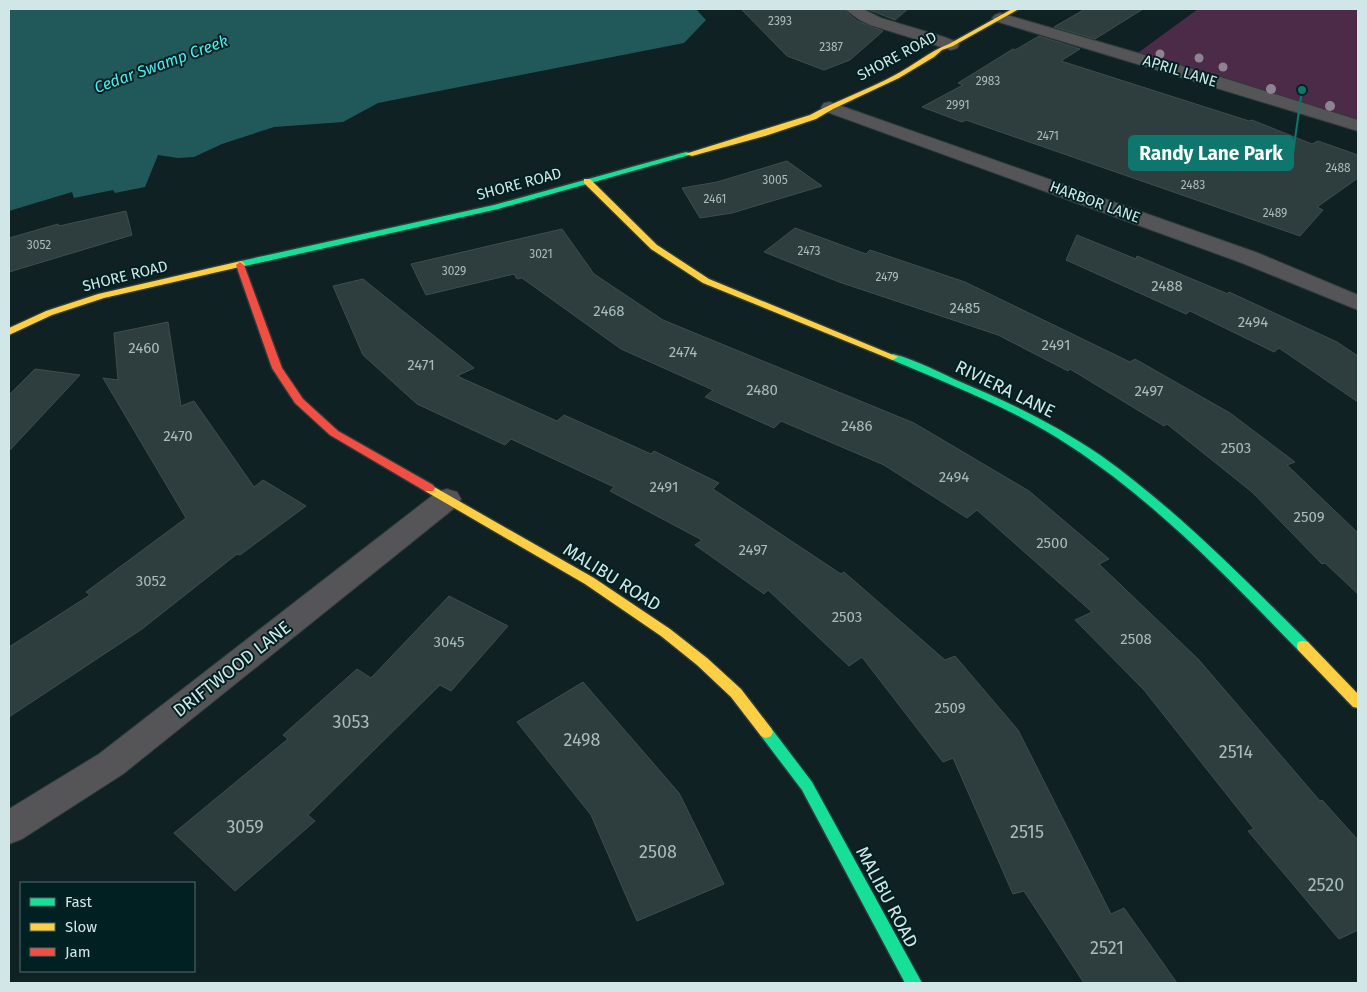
<svg xmlns="http://www.w3.org/2000/svg" width="1367" height="992" viewBox="0 0 1367 992" font-family="'Fira Sans',sans-serif">
<rect width="100%" height="100%" fill="#0f2122"/>
<path fill="#4b2b47" d="M1198 9H1358V125L1135 55Z"/>
<path fill="#21585a" d="M9 9H696L706 20 684 43 378 103 343 122 274 127 222 144 194 157 178 158 158 155 145 187 115 193 113 190 74 198 72 192 9 211Z"/>
<path fill="#2e3e3f" stroke="#3e4e4f" d="M741 9H843L857 21 883 31 850 60 824 70 787 56Z
M867 9H908L895 20Z
M1085 9H1143L1095 39 1054 27Z
M1039 36 1080 49 1061 61 1249 121 1252 120 1312 144 1318 141 1358 155V178L1317 207 1323 210 1300 236 966 120 962 122 922 107 963 85 958 83 1013 49 1015 50Z
M787 161 822 186 732 213 700 218 682 188 717 182Z
M126 211 132 235 9 272V238L58 224 59 226Z
M795 228 866 254 870 250 965 282 1130 362 1135 359 1230 413 1295 462 1287 465 1358 533V594L1325 563 1322 564 1252 492 1167 424 1164 426 1070 369 1068 371 998 335 839 282 764 252Z
M562 229 594 274 663 320 914 423 1029 491 1109 559 1099 564 1199 660 1320 801 1322 800 1358 840V930L1339 939 1248 831 1254 829 1144 690 1075 620 1092 612 977 510 967 518 884 465 781 421 774 428 705 397 713 390 621 349 522 278 517 279 514 274 426 295 411 264Z
M1077 235 1136 259 1137 256 1228 294 1229 292 1337 342 1358 356V402L1279 348 1274 352 1190 311 1186 314 1066 260Z
M363 279 474 368 457 376 557 421 564 415 651 454 654 451 719 483 713 489 841 574 844 572 945 660 955 656 1018 730 1111 914 1124 908 1177 983H1084L1024 891 1013 894 953 758 943 762 862 657 849 666 768 590 764 594 695 545 702 540 610 491 614 487 511 439 505 445 417 404 363 355 333 286Z
M168 322 181 406 194 401 254 487 263 480 306 506 240 555 237 554 142 629 9 717V647L90 595 86 592 186 518 103 378 118 380 114 333Z
M35 369 80 375 9 451V395Z
M449 596 508 626 451 691 440 685 308 815 315 821 235 891 174 833 288 739 283 735 357 669 371 678Z
M583 682 679 793 724 884 637 921 591 815 517 722Z"/>
<g fill="none" stroke-linecap="round" stroke-linejoin="round">
<defs>
<path id="street" d="M845 9H863L881 18 944 37 957 42 959 45 957 48 951 50 870 25 858 19Z
M1000 13 1217 76 1358 120V131L995 21 992 18 995 15Z
M830 102 1258 253 1358 295V310L1242 263 824 111 821 107 824 103Z
M447 489 457 492 461 499 457 506 123 774 22 839 9 844V809L99 754 437 492Z"/>
<path id="fast" d="M686 152 693 154 498 209 241 267 237 264 241 261 494 205Z
M893 354C917 360 940 373 963 383 1011 403 1057 426 1100 455 1176 509 1242 577 1308 642L1309 646 1308 650 1303 651 1298 650C1227 577 1156 502 1070 446 1014 409 951 385 890 359L888 357Z
M766 726 771 728 812 782 922 983H905L802 790 761 736 759 732 761 728Z"/>
<path id="slow" d="M1012 9H1019L953 46 942 50 934 57 899 78 833 109 816 119 765 136 692 156 685 154 810 115C838 100 867 90 895 75 913 66 930 51 949 44Z
M584 179H590L657 245 709 279 898 357 893 360 890 359 703 283 651 249 584 183Z
M241 261 245 264 244 266 104 298 52 315 9 335V328L46 311 98 294Z
M429 484 594 578 670 629 707 658 741 689 771 728 773 732 771 736 766 738 761 736 731 697 697 665 661 636 585 584 425 491 423 488 425 485Z
M1303 641 1308 642 1358 694V708L1353 707 1298 650 1297 646 1298 642Z"/>
<path id="jam" d="M240 262 244 265 282 368 303 399 338 431 433 485 435 488 433 491H425L330 435 295 403 272 368 236 265Z"/>
</defs>
<use href="#street" stroke="#2c3b3c" stroke-width="2"/>
<use href="#fast" stroke="#2c3b3c" stroke-width="3"/>
<use href="#slow" stroke="#2c3b3c" stroke-width="3"/>
<use href="#jam" stroke="#2c3b3c" stroke-width="3"/>
<use href="#street" fill="#555457" fill-rule="evenodd"/>
<use href="#fast" fill="#16e098" fill-rule="evenodd"/>
<use href="#slow" fill="#ffcf43" fill-rule="evenodd"/>
<use href="#jam" fill="#f24e42" fill-rule="evenodd"/>
</g>
<g fill="#8e8392">
<circle cx="1160" cy="54" r="4.5"/>
<circle cx="1199" cy="58" r="4.5"/>
<circle cx="1223" cy="67" r="4.5"/>
<circle cx="1271" cy="89" r="5"/>
<circle cx="1330" cy="106" r="5"/>
</g>
<g text-anchor="middle" dominant-baseline="central" stroke-width="4" stroke-linejoin="round" paint-order="stroke">
<g font-size="12" fill="#a8bcbd">
<text x="780" y="21">2393</text>
<text x="831" y="47">2387</text>
<text x="988" y="81">2983</text>
<text x="958" y="105">2991</text>
<text x="1048" y="136">2471</text>
<text x="1338" y="168">2488</text>
<text x="775" y="180">3005</text>
<text x="1193" y="185">2483</text>
<text x="715" y="199">2461</text>
<text x="1275" y="213">2489</text>
<text x="39" y="245">3052</text>
<text x="809" y="251">2473</text>
<text x="541" y="254">3021</text>
<text x="454" y="271">3029</text>
<text x="887" y="277">2479</text>
</g>
<g font-size="15" fill="#d0e6e7" stroke="#002021">
<text transform="translate(897 56) rotate(-28)">SHORE ROAD</text>
<text transform="translate(1180 71) rotate(17)">APRIL LANE</text>
<text transform="translate(519 184) rotate(-15)">SHORE ROAD</text>
<text transform="translate(1095 202) rotate(20)">HARBOR LANE</text>
<text transform="translate(125 276) rotate(-14)">SHORE ROAD</text>
</g>
<g font-size="15" fill="#a8bcbd">
<text x="1167" y="286">2488</text>
<text x="965" y="308">2485</text>
<text x="609" y="311">2468</text>
<text x="1253" y="322">2494</text>
<text x="1056" y="345">2491</text>
<text x="144" y="348">2460</text>
<text x="683" y="352">2474</text>
<text x="421" y="365">2471</text>
<text x="762" y="390">2480</text>
<text x="1149" y="391">2497</text>
<text x="857" y="426">2486</text>
<text x="178" y="436">2470</text>
<text x="1236" y="448">2503</text>
<text x="954" y="477">2494</text>
<text x="664" y="487">2491</text>
<text x="1309" y="517">2509</text>
<text x="1052" y="543">2500</text>
<text x="753" y="550">2497</text>
<text x="151" y="581">3052</text>
<text x="847" y="617">2503</text>
<text x="1136" y="639">2508</text>
<text x="449" y="642">3045</text>
<text x="950" y="708">2509</text>
</g>
<g font-size="16" font-style="italic" fill="#4aebf0" stroke="#002021">
<text transform="translate(161 64) rotate(-20)">Cedar Swamp Creek</text>
</g>
<g font-size="18" fill="#d0e6e7" stroke="#002021">
<text transform="translate(1005 389) rotate(26)">RIVIERA LANE</text>
<text transform="translate(612 577) rotate(32)">MALIBU ROAD</text>
<text transform="translate(232 669) rotate(-38)">DRIFTWOOD LANE</text>
<text transform="translate(887 897) rotate(62)">MALIBU ROAD</text>
</g>
<g font-size="18" fill="#a8bcbd">
<text x="351" y="722">3053</text>
<text x="582" y="740">2498</text>
<text x="1236" y="752">2514</text>
<text x="245" y="827">3059</text>
<text x="1027" y="832">2515</text>
<text x="658" y="852">2508</text>
<text x="1326" y="885">2520</text>
<text x="1107" y="948">2521</text>
</g>
</g>
<path fill="none" stroke="#0f766e" stroke-width="2" d="M1302 90L1293 153"/>
<circle fill="#0f766e" stroke="#002021" stroke-width="2" cx="1302" cy="90" r="5"/>
<rect fill="#0f766e" stroke="#0f766e" stroke-width="2" x="1129" y="136" width="164" height="34" rx="5"/>
<g font-size="19" text-anchor="middle" font-weight="bold" fill="#fff">
<text x="1211" y="160">Randy Lane Park</text>
</g>
<rect width="1367" height="992" fill="none" stroke="#d0e6e7" stroke-width="20"/>
<rect x="20" y="882" width="175" height="90" fill="#002021" stroke="#536f70"/>
<rect x="30" y="898" width="25" height="8" fill="#16e098" stroke="#536f70"/>
<text x="65" y="907" font-size="15" fill="#d0e6e7">Fast</text>
<rect x="30" y="923" width="25" height="8" fill="#ffcf43" stroke="#536f70"/>
<text x="65" y="932" font-size="15" fill="#d0e6e7">Slow</text>
<rect x="30" y="948" width="25" height="8" fill="#f24e42" stroke="#536f70"/>
<text x="65" y="957" font-size="15" fill="#d0e6e7">Jam</text>
</svg>
